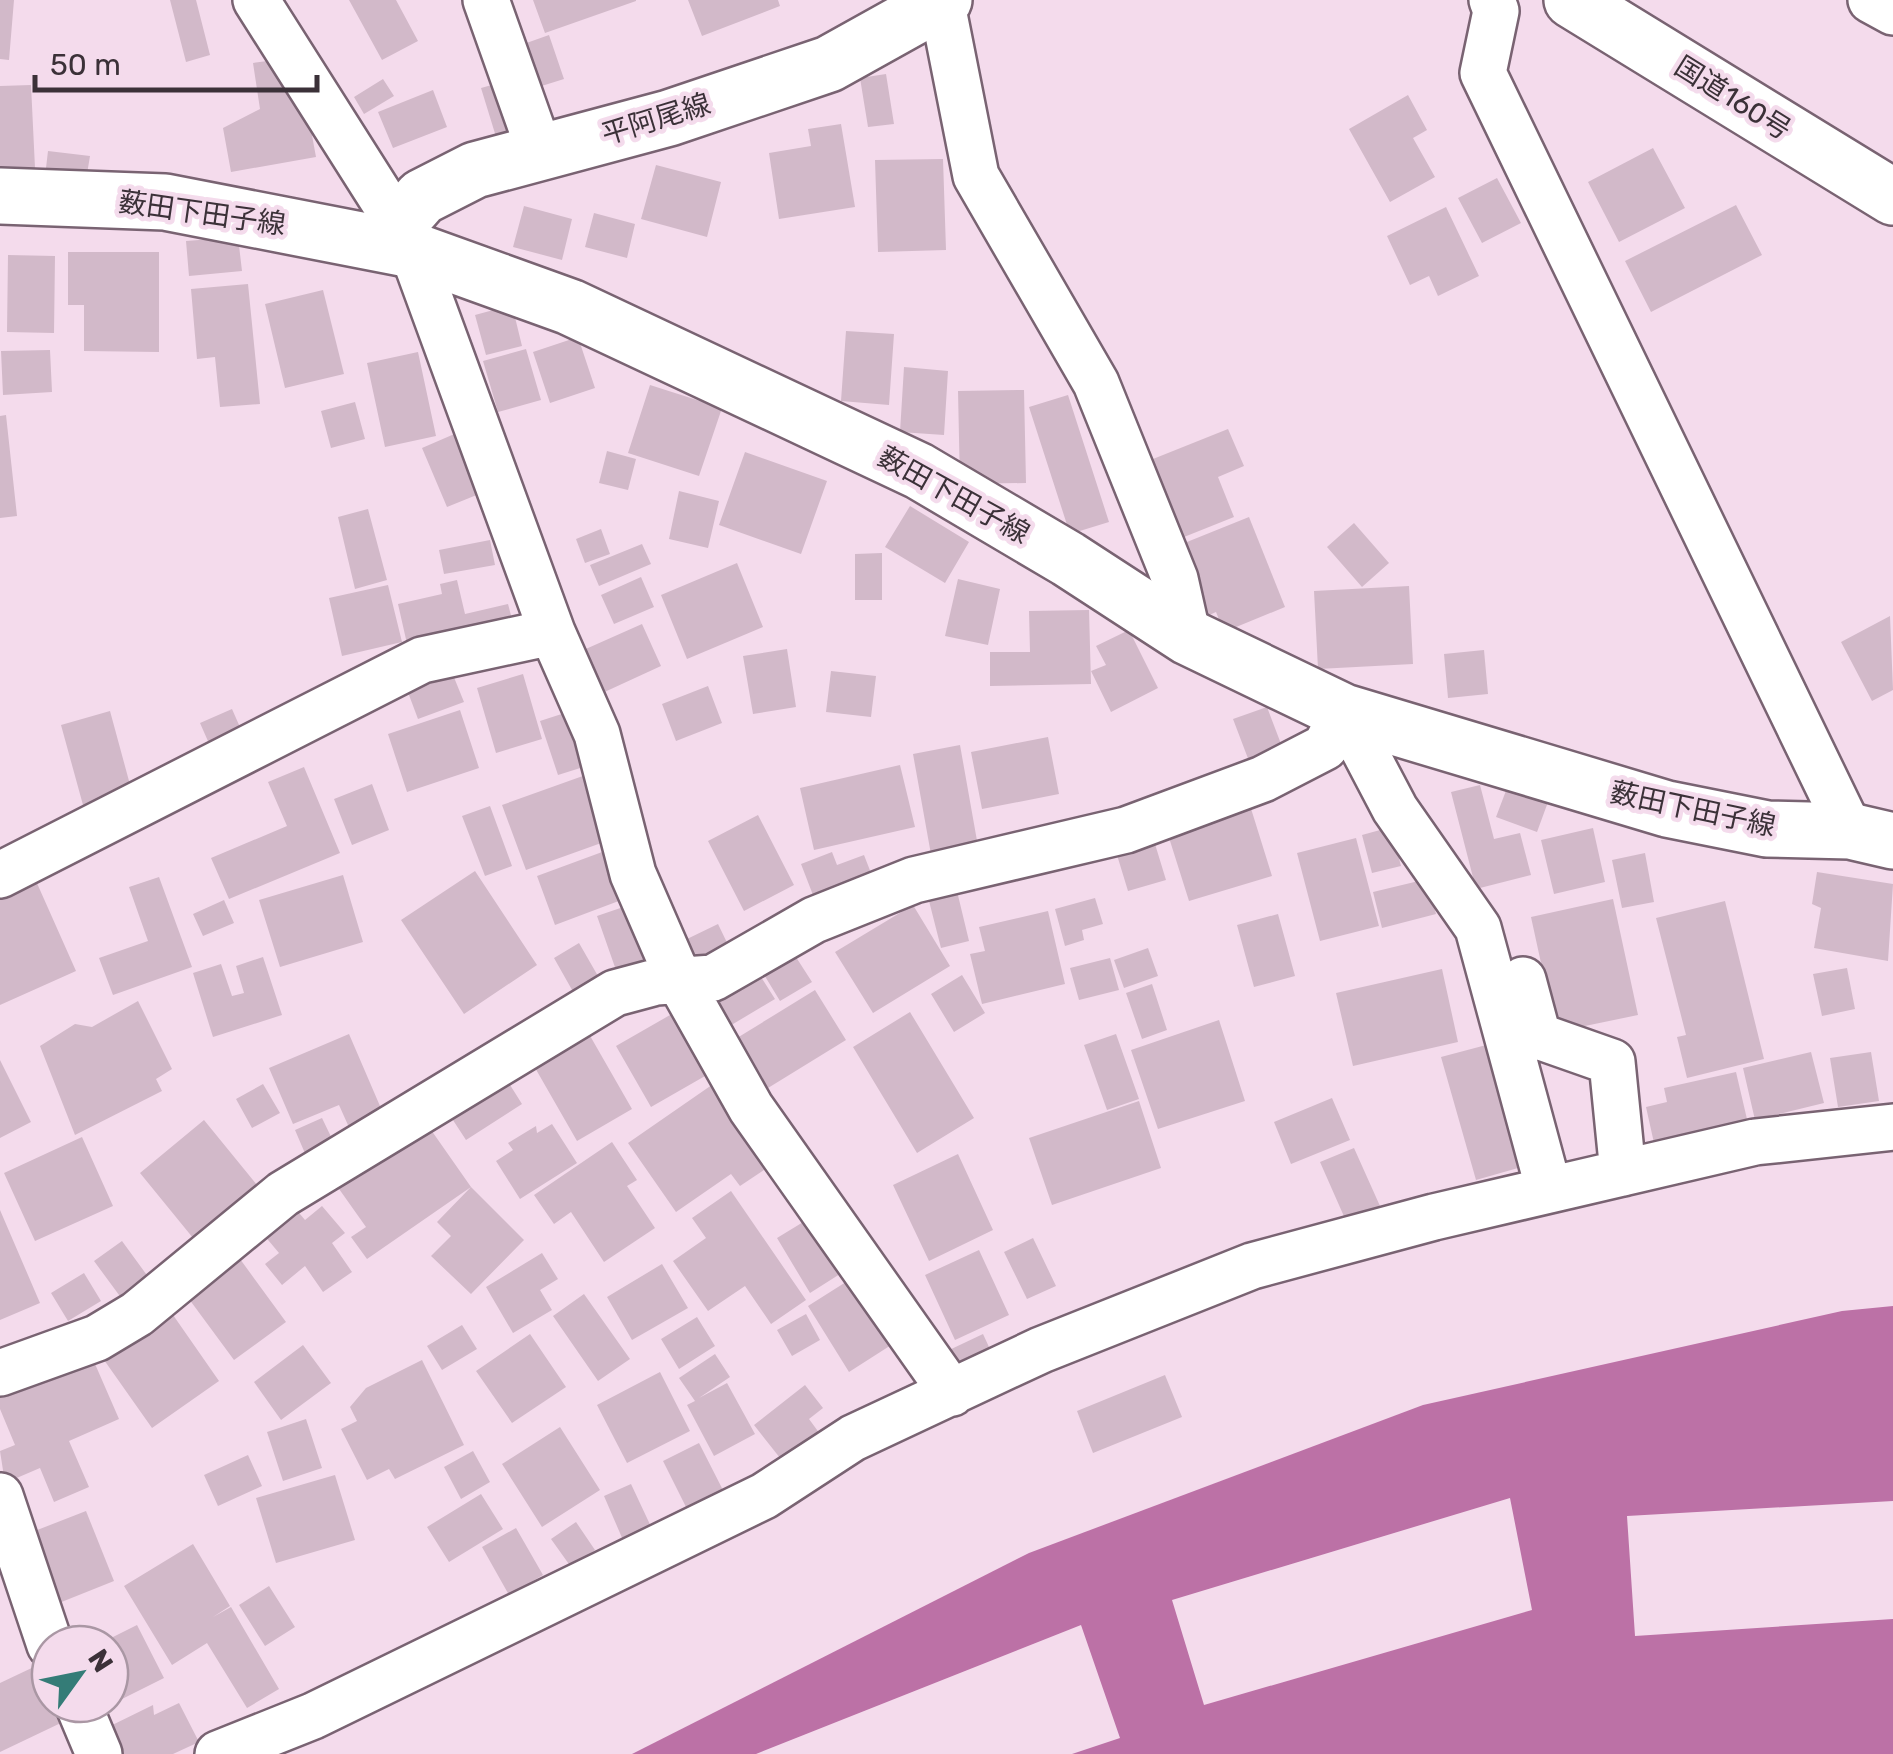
<svg xmlns="http://www.w3.org/2000/svg" width="1893" height="1754" viewBox="0 0 1893 1754" font-family="Rubik,'Noto Sans JP',sans-serif">
<rect width="100%" height="100%" fill="#f4dbec"/>
<path fill="#bc71a6" d="M1893 1306V1754H632L1029 1553 1423 1405 1842 1311Z"/>
<path fill="#f4dbec" d="M1510 1498 1532 1610 1204 1705 1172 1600Z
M1893 1501V1619L1635 1636 1627 1516Z
M1081 1625 1120 1738 1072 1754H756Z"/>
<path fill="#d2b9c9" d="M0 0H14L9 60 0 59Z
M170 0H196L210 55 186 62Z
M349 0H396L418 41 382 60Z
M533 0H636V1L545 33Z
M688 0H778L780 6 702 36Z
M549 35 564 79 532 89 518 46Z
M290 58 306 103 316 157 231 172 223 128 260 109 253 63Z
M886 74 894 124 868 127 860 78Z
M383 79 394 96 364 114 354 97Z
M499 83 515 134 497 140 481 88Z
M31 85 35 168 0 169V86Z
M433 90 447 127 393 148 378 112Z
M1408 95 1427 130 1413 138 1435 177 1390 202 1349 129Z
M841 124 855 207 779 219 769 153 811 146 808 129Z
M1653 148 1685 208 1619 242 1588 182Z
M48 151 90 156 87 174 46 168Z
M943 159 946 250 878 252 875 160Z
M656 165 721 182 707 237 641 219Z
M1497 178 1521 223 1482 243 1458 198Z
M1736 205 1762 255 1651 312 1625 261Z
M524 206 572 219 562 260 513 247Z
M1446 207 1479 276 1438 296 1429 276 1410 285 1387 236Z
M594 213 635 224 627 258 585 247Z
M238 237 242 271 189 276 186 241Z
M68 252H159V352L84 351V305H68Z
M8 255 55 256 54 333 7 332Z
M248 284 260 404 220 407 215 357 197 359 191 289Z
M323 290 344 374 285 388 265 304Z
M512 305 522 346 486 355 475 315Z
M846 331 894 334 889 405 841 401Z
M578 337 595 388 550 403 533 352Z
M526 349 541 400 498 412 483 361Z
M50 350 52 392 3 395 1 351Z
M418 352 436 436 385 447 367 363Z
M904 367 948 371 944 435 900 432Z
M650 385 722 408 699 476 628 453Z
M1024 390 1026 483 960 484 958 391Z
M1068 395 1109 522 1070 534 1029 407Z
M355 402 365 439 331 448 321 411Z
M6 415 17 516 0 518V416Z
M1228 429 1244 466 1218 477 1234 517 1169 543 1138 465Z
M459 432 484 492 447 507 422 448Z
M607 451 636 459 628 490 599 483Z
M745 452 827 481 801 554 719 525Z
M679 491 719 501 708 548 669 539Z
M910 506 969 542 945 583 885 547Z
M368 509 387 580 355 589 338 517Z
M1249 517 1285 607 1224 632 1216 612 1205 617 1177 546Z
M1354 523 1389 563 1362 587 1327 547Z
M601 529 610 554 585 563 576 539Z
M490 540 495 565 444 574 439 550Z
M642 544 651 564 599 586 590 565Z
M882 553V600H855V554Z
M737 563 763 627 687 659 661 595Z
M641 577 654 607 614 624 601 595Z
M958 579 1000 589 988 645 945 636Z
M457 580 465 614 508 604 513 623 410 657 398 604 442 594 440 584Z
M388 585 402 642 342 656 329 598Z
M1409 586 1413 664 1318 669 1314 591Z
M1089 610 1091 684 990 686V652H1030L1029 611Z
M1890 616 1893 690 1872 701 1841 642Z
M642 624 661 666 598 695 579 652Z
M1129 630 1158 688 1111 712 1091 671 1106 665 1096 646Z
M787 649 796 707 753 714 743 656Z
M1484 650 1488 694 1448 698 1444 654Z
M451 670 464 702 418 719 406 687Z
M831 671 876 676 871 717 826 712Z
M523 674 542 739 496 753 477 688Z
M708 686 722 723 676 741 662 704Z
M1267 707 1286 757 1252 769 1233 719Z
M232 709 243 734 211 748 200 723Z
M460 710 479 768 407 792 388 734Z
M574 710 593 764 558 775 540 721Z
M110 711 132 792 83 805 61 725Z
M1048 737 1059 794 982 809 971 752Z
M960 745 979 852 932 860 913 754Z
M900 765 915 827 814 850 800 788Z
M304 767 340 853 229 899 211 858 287 826 268 782Z
M594 772 618 837 526 870 502 805Z
M372 784 389 830 352 845 334 799Z
M1480 785 1494 839 1520 833 1531 875 1476 889 1451 792Z
M1507 788 1548 802 1537 832 1496 817Z
M1248 799 1272 876 1189 901 1165 825Z
M490 806 512 866 485 876 462 816Z
M758 815 794 885 744 911 708 841Z
M1391 827 1401 866 1372 873 1362 835Z
M1593 828 1605 882 1554 894 1541 840Z
M1356 838 1379 926 1320 941 1297 853Z
M1155 844 1166 880 1128 891 1117 855Z
M613 848 632 896 555 925 537 876Z
M832 852 837 865 864 855 876 886 818 908 801 864Z
M1645 853 1654 902 1622 908 1612 860Z
M475 871 537 965 464 1014 401 920Z
M32 872 76 971 0 1005V886Z
M1817 872 1893 884 1888 961 1814 948 1821 908 1812 904Z
M343 875 363 942 280 967 259 900Z
M159 877 192 967 113 995 99 958 148 941 129 887Z
M1427 879 1436 914 1382 928 1373 892Z
M956 887 969 941 941 948 927 893Z
M1095 898 1103 924 1082 930 1084 940 1065 946 1055 909Z
M1613 899 1638 1015 1556 1032 1531 917Z
M224 900 234 923 203 936 193 914Z
M1725 901 1764 1059 1687 1078 1677 1037 1686 1035 1656 918Z
M638 902 658 958 617 973 597 916Z
M913 905 950 966 873 1013 835 952Z
M1048 911 1065 984 982 1004 970 954 985 951 979 927Z
M1278 914 1295 976 1254 987 1237 925Z
M718 924 732 953 701 967 687 939Z
M579 943 606 990 580 1004 554 958Z
M1148 948 1158 976 1124 988 1114 960Z
M794 954 812 982 780 1001 763 973Z
M263 957 282 1015 213 1037 193 973 221 964 232 996 244 993 236 966Z
M1110 958 1119 990 1079 1000 1070 968Z
M1847 968 1855 1009 1822 1016 1813 974Z
M756 969 775 999 728 1027 710 997Z
M1442 969 1458 1042 1353 1066 1336 993Z
M962 975 985 1013 954 1032 931 994Z
M1152 984 1167 1030 1142 1039 1126 993Z
M815 990 846 1040 768 1088 737 1038Z
M138 1001 172 1069 156 1079 162 1091 75 1135 40 1046 75 1024 92 1027Z
M684 1007 719 1068 651 1107 616 1046Z
M910 1012 974 1118 917 1153 853 1047Z
M1219 1020 1245 1101 1158 1129 1131 1050Z
M349 1034 386 1120 352 1134 339 1105 293 1124 269 1068Z
M589 1034 632 1109 577 1141 534 1066Z
M1116 1034 1139 1099 1107 1110 1084 1045Z
M1490 1044 1525 1166 1476 1180 1441 1057Z
M1811 1052 1824 1103 1755 1120 1743 1068Z
M1871 1052 1879 1101 1838 1107 1830 1058Z
M0 1060 31 1122 0 1138Z
M1736 1072 1750 1132 1656 1152 1646 1107 1667 1102 1664 1088Z
M505 1077 522 1104 466 1140 449 1114Z
M719 1080 776 1162 740 1186 731 1174 676 1212 628 1143Z
M263 1084 280 1113 252 1128 236 1099Z
M1332 1098 1350 1140 1291 1164 1274 1122Z
M1139 1101 1161 1168 1052 1205 1029 1138Z
M422 1117 471 1187 524 1240 471 1294 431 1256 451 1236 437 1222 471 1187 367 1259 351 1237 366 1227 332 1179Z
M322 1118 335 1145 307 1158 295 1130Z
M204 1120 266 1196 202 1249 140 1173Z
M552 1124 577 1163 520 1199 496 1161 513 1150 508 1143 536 1126 537 1133Z
M82 1137 113 1206 35 1241 4 1173Z
M612 1142 637 1180 627 1186 655 1228 604 1262 571 1212 554 1224 534 1195Z
M1354 1148 1384 1215 1350 1230 1320 1162Z
M958 1154 993 1230 929 1261 893 1185Z
M731 1191 806 1300 771 1324 745 1286 708 1311 673 1261 706 1238 692 1218Z
M289 1201 305 1220 322 1206 345 1233 332 1243 352 1272 323 1292 305 1266 282 1285 265 1264 279 1253 258 1228Z
M0 1210 40 1303 0 1320Z
M818 1213 851 1267 810 1293 777 1238Z
M1033 1238 1056 1286 1027 1299 1004 1252Z
M122 1241 149 1278 122 1299 94 1261Z
M232 1248 286 1322 234 1360 189 1299 220 1276 210 1263Z
M979 1250 1009 1315 955 1340 925 1275Z
M542 1253 558 1279 540 1290 552 1310 513 1333 486 1287Z
M662 1264 688 1308 632 1340 607 1297Z
M84 1273 101 1301 68 1321 51 1293Z
M857 1275 899 1340 849 1372 808 1306Z
M584 1294 630 1359 598 1381 553 1316Z
M164 1302 219 1381 152 1428 97 1350Z
M806 1314 820 1340 792 1356 777 1330Z
M697 1317 715 1346 679 1369 661 1339Z
M462 1325 477 1349 442 1370 427 1346Z
M530 1334 566 1387 512 1423 476 1371Z
M983 1334 995 1360 958 1378 945 1352Z
M85 1341 119 1419 69 1441 89 1487 54 1502 40 1468 5 1483 0 1451 15 1445 0 1409V1377Z
M303 1345 331 1383 281 1420 254 1382Z
M715 1354 730 1377 699 1398 727 1383 755 1434 714 1456 687 1405 695 1401 679 1378Z
M422 1360 464 1445 395 1479 389 1469 367 1480 341 1429 357 1421 350 1407 366 1388Z
M660 1372 690 1431 627 1463 597 1405Z
M1165 1375 1182 1417 1093 1453 1077 1411Z
M805 1385 823 1408 809 1419 820 1434 784 1463 754 1425Z
M306 1419 322 1468 283 1481 267 1432Z
M560 1427 600 1490 542 1527 502 1464Z
M699 1443 727 1498 691 1517 663 1461Z
M473 1451 490 1482 461 1499 444 1467Z
M248 1455 262 1486 218 1506 204 1475Z
M335 1475 355 1540 276 1563 256 1498Z
M631 1484 654 1533 626 1547 604 1496Z
M481 1494 503 1529 449 1562 427 1527Z
M86 1511 114 1581 54 1605 27 1534Z
M576 1522 595 1550 571 1567 551 1539Z
M516 1528 543 1575 509 1595 482 1547Z
M193 1544 230 1606 213 1617 231 1607 279 1689 247 1708 207 1643 172 1665 124 1586Z
M269 1586 295 1627 265 1646 239 1605Z
M137 1625 164 1678 114 1703 110 1644H99Z
M38 1665 50 1689V1704H57L65 1721 0 1752V1683Z
M179 1703 199 1742 173 1754H106L96 1733 153 1705 154 1715Z"/>
<g fill="none" stroke-linecap="round" stroke-linejoin="round">
<defs>
<path id="minor" d="M256 0 398 224
M486 0 540 152
M1492 0 1496 11 1483 73 1850 831
M1871 0 1893 12
M942 4 976 176 1096 383 1175 579 1188 637
M412 250 552 632 597 734 633 874 680 982 751 1108 952 1393
M1344 712 1395 809 1478 928 1549 1190
M0 875 422 660 552 632
M1523 980 1538 1036 1612 1062 1623 1173
M0 1373 97 1338 137 1314 283 1194 615 993 656 982 713 978 814 920 914 880 1126 830 1263 779 1325 747 1344 712
M0 1496 50 1645
M78 1704 99 1754
M218 1754 313 1716 764 1496 853 1438 1041 1350 1252 1266 1434 1217 1755 1142 1893 1127"/>
<path id="major" d="M0 196 165 202 412 250 570 307 919 471 1068 559 1188 637 1344 712 1667 809 1767 829 1850 831 1893 841
M412 250 398 224 422 197 475 170 669 118 829 64 944 0"/>
<path id="highway" d="M1572 0 1893 197"/>
</defs>
<use href="#minor" stroke="#796372" stroke-width="50"/>
<use href="#major" stroke="#796372" stroke-width="60"/>
<use href="#highway" stroke="#796372" stroke-width="60"/>
<use href="#minor" stroke="#fff" stroke-width="45"/>
<use href="#major" stroke="#fff" stroke-width="55"/>
<use href="#highway" stroke="#fff" stroke-width="55"/>
</g>
<g text-anchor="middle" dominant-baseline="central" stroke-width="9" stroke-linejoin="round" paint-order="stroke">
<g font-size="28" fill="#3b3138" stroke="#f4dbec">
<text transform="translate(1733 98) rotate(32)">国道160号</text>
<text transform="translate(656 119) rotate(-17)">平阿尾線</text>
<text transform="translate(202 213) rotate(8)">薮田下田子線</text>
<text transform="translate(954 495) rotate(29)">薮田下田子線</text>
<text transform="translate(1693 809) rotate(12)">薮田下田子線</text>
</g>
</g>
<g transform="translate(80 1674) rotate(57)"><circle r="48" fill="#f4dbec" stroke="#aa97a4" stroke-width="2.5"/>
<path d="M0-8L18 38L0 25L-18 38Z" fill="#347c77"/>
<text y="-15" font-size="28" font-weight="bold" text-anchor="middle" fill="#3b3138">N</text>
</g>
<path d="M35 75v15h282v-15" fill="none" stroke="#3b3138" stroke-width="5"/>
<text x="50" y="75" font-size="30" fill="#3b3138" stroke="#f4dbec" stroke-width="8" paint-order="stroke">50 m</text>
</svg>
